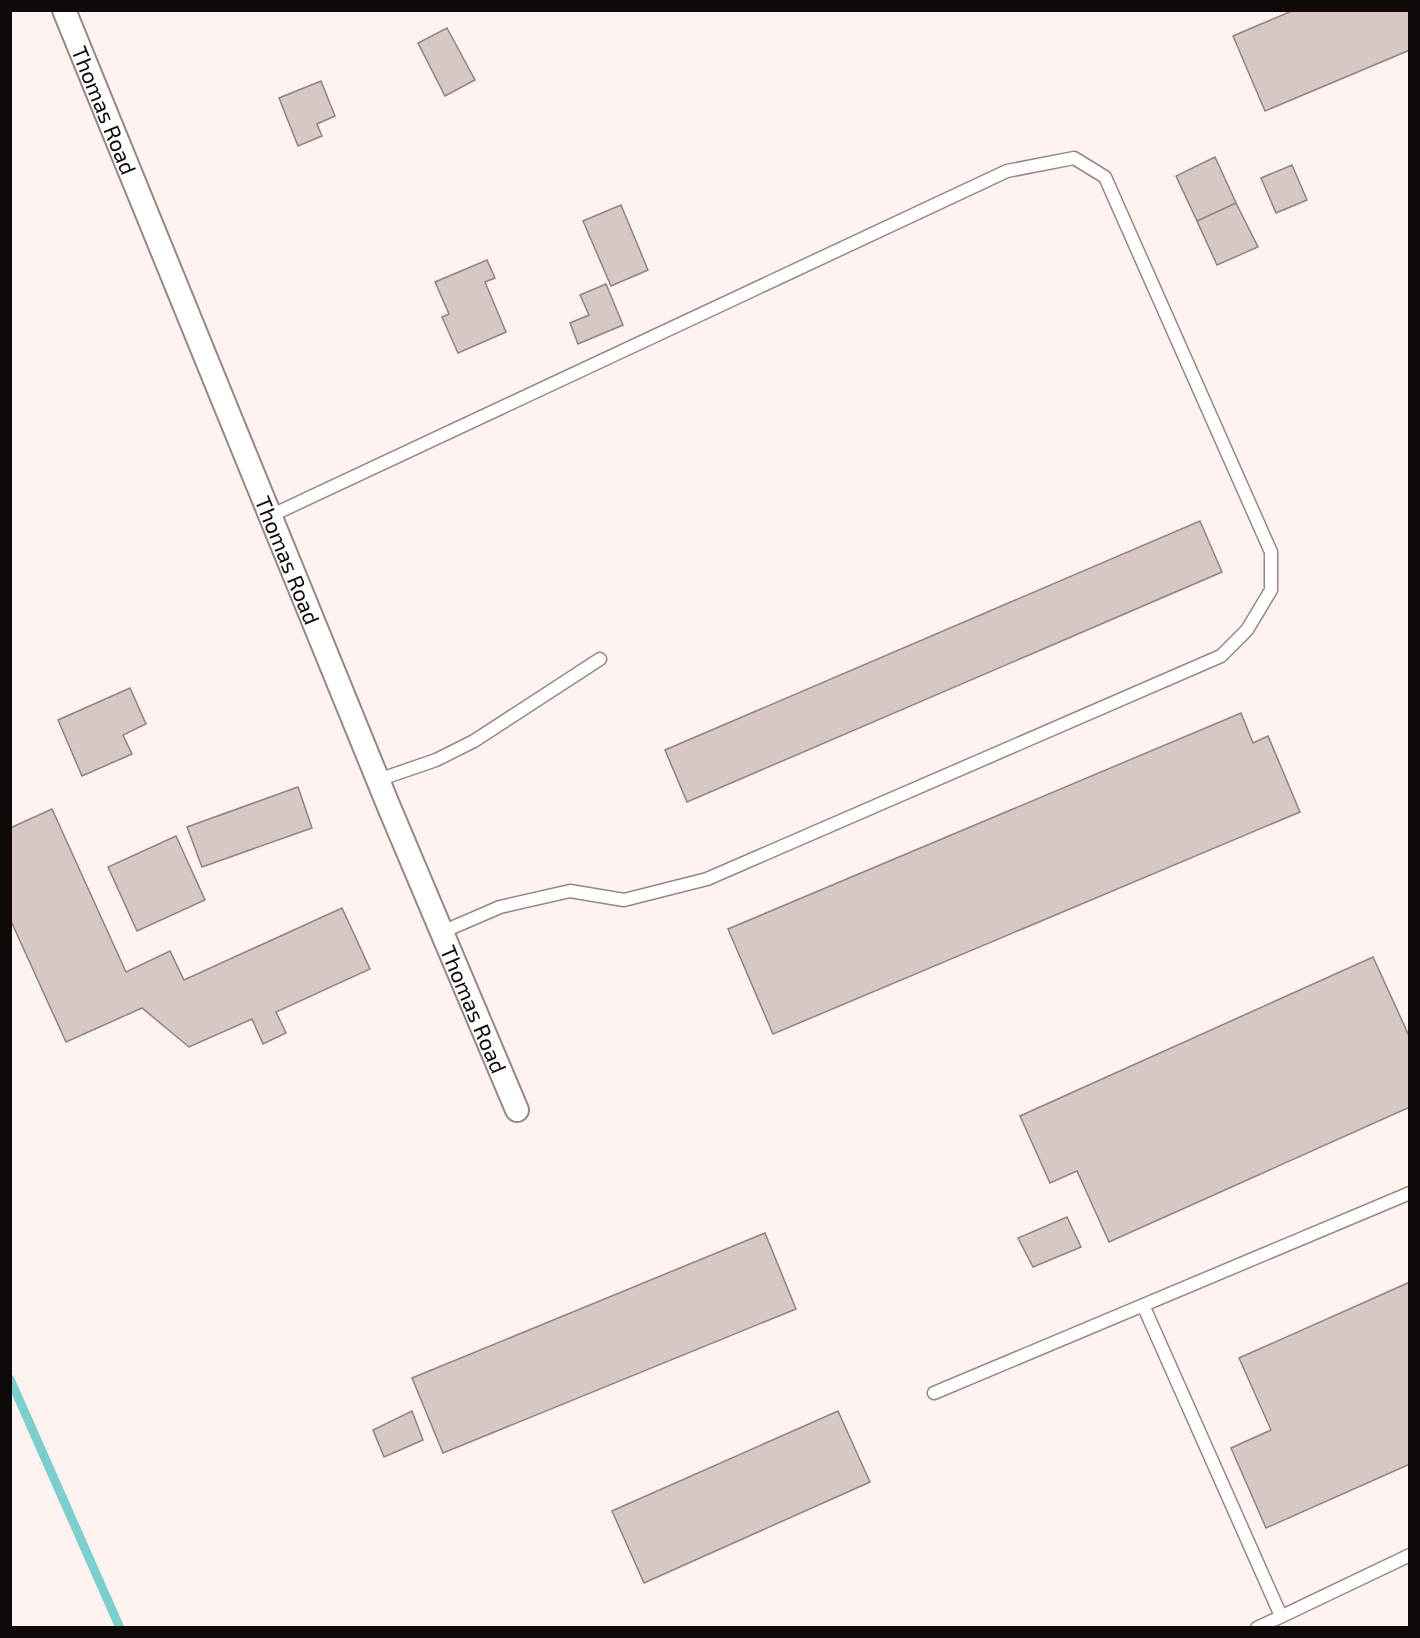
<svg xmlns="http://www.w3.org/2000/svg" width="1420" height="1638" viewBox="0 0 1420 1638" font-family="'Exo 2',sans-serif">
<rect width="100%" height="100%" fill="#fdf3f1"/>
<g fill="none" stroke-linecap="round" stroke-linejoin="round">
<path stroke="#7dcfce" stroke-width="9" d="M10 1379 120 1628"/>
</g>
<path fill="#d8c8c5" stroke="#91827f" stroke-width="1.5" d="M1294 10H1410V50L1265 111 1233 36Z
M447 28 475 80 445 96 418 43Z
M321 81 335 116 317 124 322 136 298 146 279 98Z
M1215 157 1236 203 1197 221 1176 176Z
M1292 165 1307 200 1276 213 1261 178Z
M1236 203 1258 247 1217 265 1197 221Z
M621 205 648 270 611 286 583 221Z
M487 260 495 278 485 282 506 332 458 353 442 317 449 314 435 282Z
M606 284 623 325 578 344 570 323 589 315 580 295Z
M1200 521 1222 572 687 802 665 750Z
M130 688 146 724 123 735 132 754 82 776 58 720Z
M1241 713 1253 743 1268 736 1300 812 773 1034 728 929Z
M298 787 312 828 202 867 187 827Z
M52 809 126 972 170 951 184 980 342 908 370 969 276 1012 286 1033 263 1044 252 1019 189 1047 142 1008 66 1042 10 919V828Z
M176 836 205 900 137 931 108 867Z
M1373 957 1410 1038V1107L1109 1242 1077 1171 1050 1183 1020 1116Z
M1067 1217 1081 1247 1033 1267 1018 1238Z
M765 1233 796 1309 443 1453 412 1378Z
M1410 1282V1464L1266 1528 1231 1448 1271 1430 1239 1358Z
M412 1411 423 1440 384 1457 373 1430Z
M838 1411 870 1482 644 1583 612 1511Z"/>
<g fill="none" stroke-linecap="round" stroke-linejoin="round">
<defs>
<path id="service" d="M270 516 1007 171 1074 158 1105 177 1271 552V590L1247 630 1221 656 707 879 624 900 570 891 500 907 442 932
M378 780 436 760 474 741 600 659
M1143 1305 1281 1616
M934 1393 1410 1193
M1257 1628 1410 1555"/>
<g id="minor">
<path id="s1" d="M64 10 389 807 517 1110"/>
</g>
</defs>
<use href="#service" stroke="#968784" stroke-width="15"/>
<use href="#minor" stroke="#968784" stroke-width="26"/>
<use href="#service" stroke="#fff" stroke-width="12"/>
<use href="#minor" stroke="#fff" stroke-width="22"/>
</g>
<g text-anchor="middle" dominant-baseline="central" stroke-width="4.5" stroke-linejoin="round" paint-order="stroke">
<g font-size="22" fill="#0f0a09" stroke="#fff">
<text stroke="none"><textPath href="#s1" startOffset="108">Thomas Road</textPath></text>
<text stroke="none"><textPath href="#s1" startOffset="594">Thomas Road</textPath></text>
<text stroke="none"><textPath href="#s1" startOffset="1080">Thomas Road</textPath></text>
</g>
</g>
<rect width="1420" height="1638" fill="none" stroke="#0f0a09" stroke-width="24"/>
</svg>
